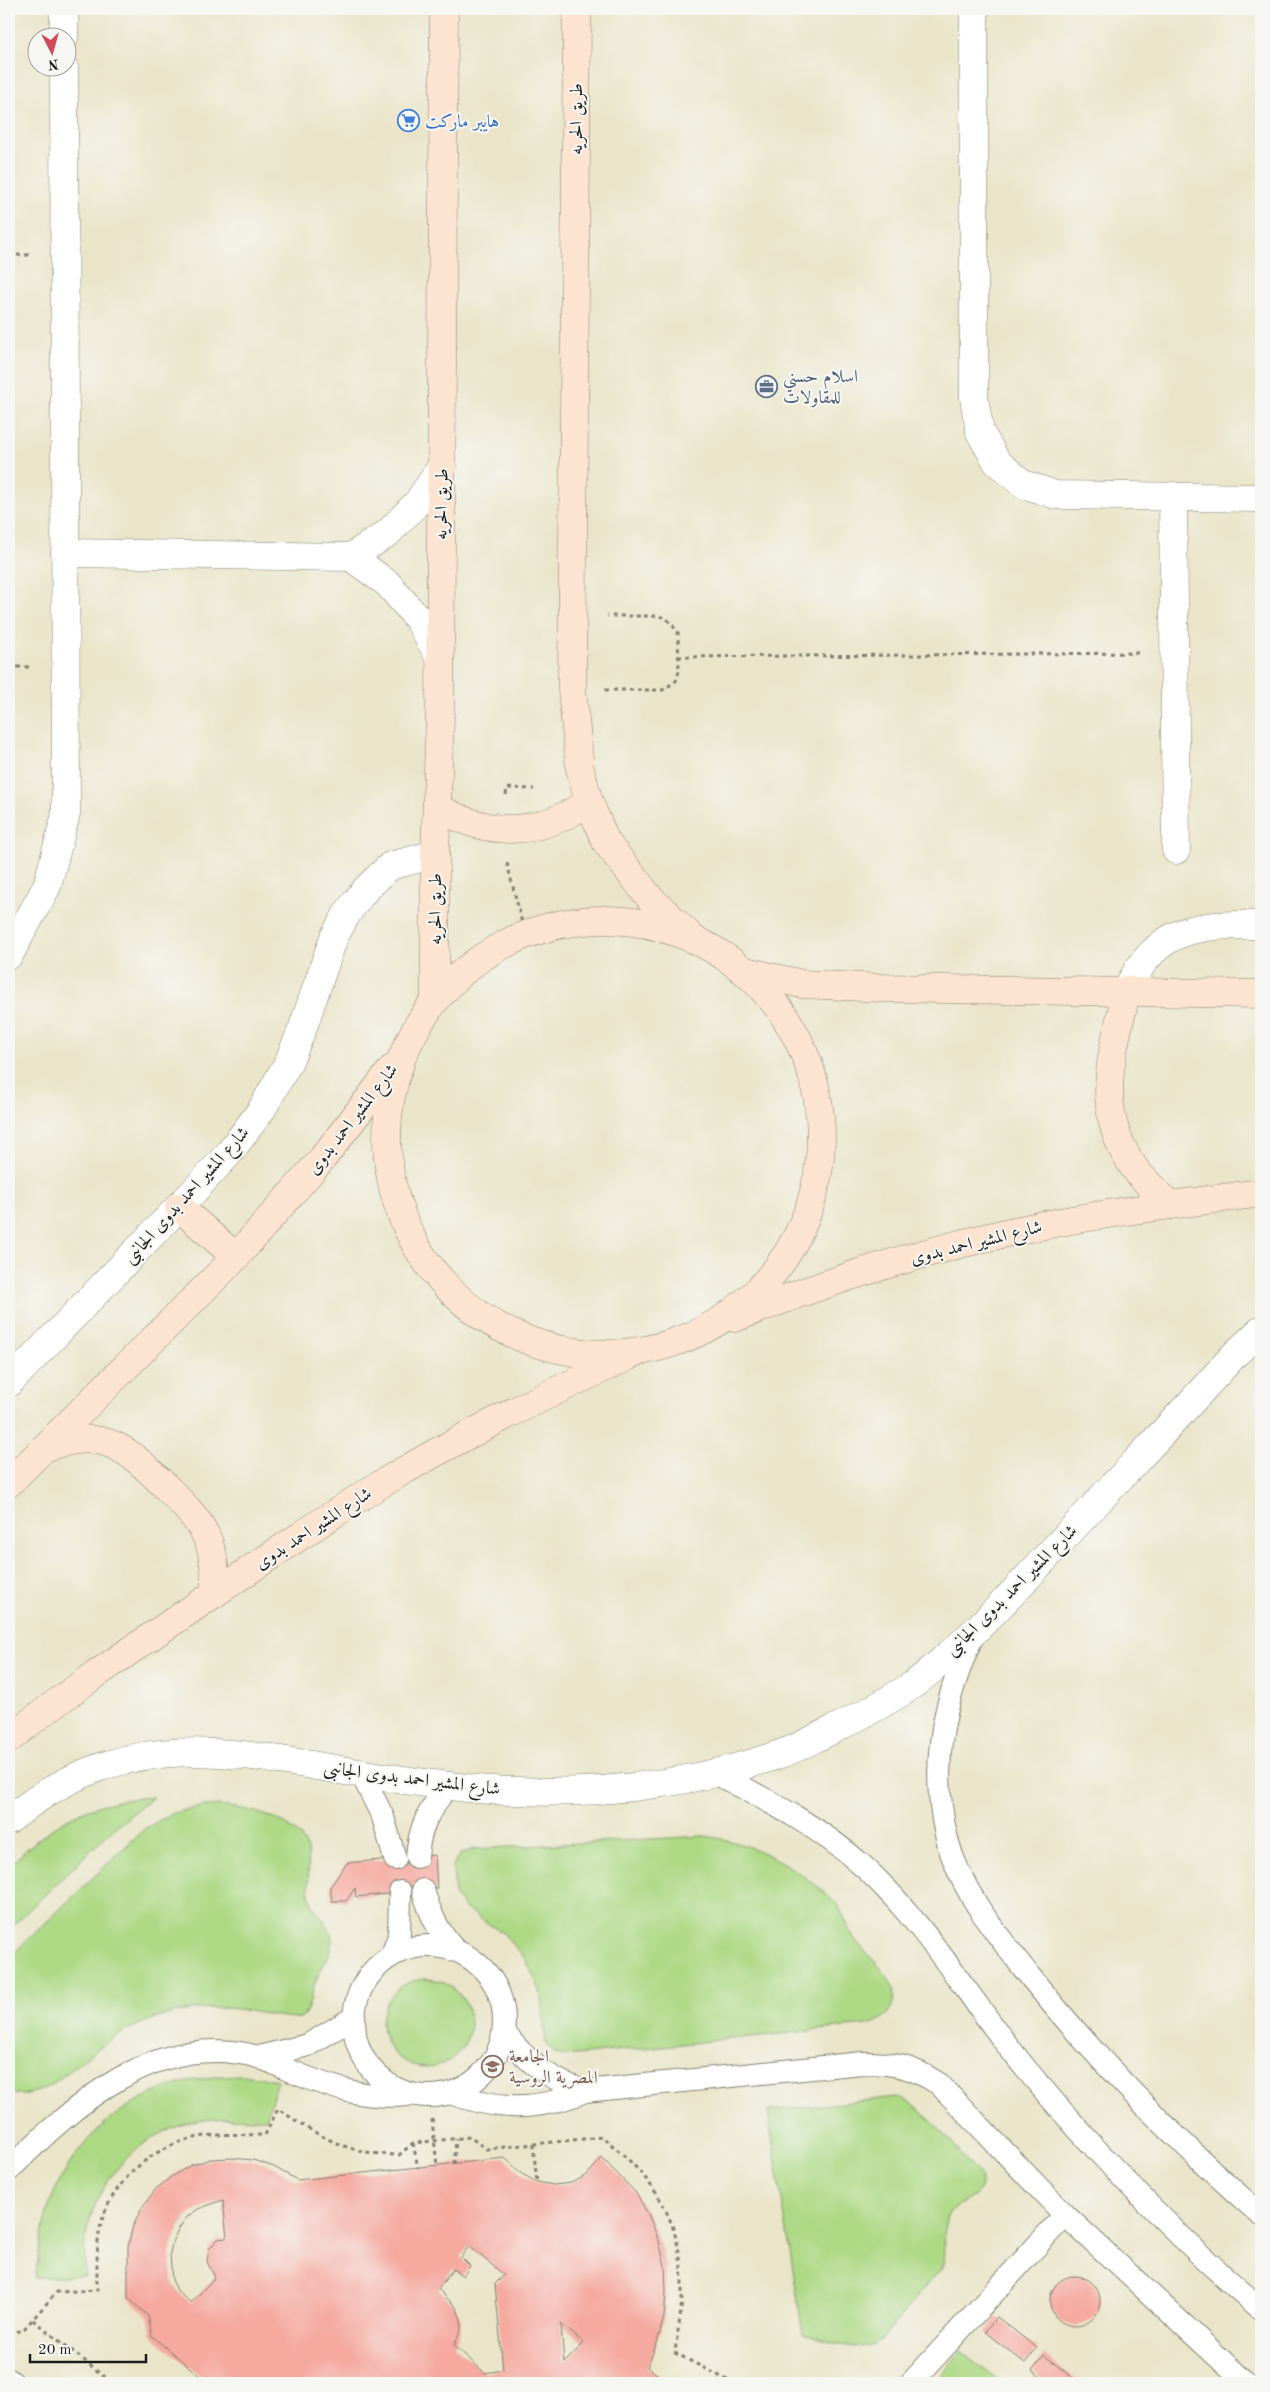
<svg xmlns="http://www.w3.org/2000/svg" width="1270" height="2392" viewBox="0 0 1270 2392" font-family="'Old Standard TT',Amiri,serif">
<rect width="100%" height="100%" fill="#f6f6f2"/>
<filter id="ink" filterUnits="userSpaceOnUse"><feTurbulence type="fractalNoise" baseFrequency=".02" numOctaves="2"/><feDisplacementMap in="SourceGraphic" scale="10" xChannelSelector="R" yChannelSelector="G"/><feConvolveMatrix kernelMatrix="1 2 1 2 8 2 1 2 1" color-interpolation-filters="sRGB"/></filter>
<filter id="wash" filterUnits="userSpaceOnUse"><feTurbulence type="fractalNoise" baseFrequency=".0096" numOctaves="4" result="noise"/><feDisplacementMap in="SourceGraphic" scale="20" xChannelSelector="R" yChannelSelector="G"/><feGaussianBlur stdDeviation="1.12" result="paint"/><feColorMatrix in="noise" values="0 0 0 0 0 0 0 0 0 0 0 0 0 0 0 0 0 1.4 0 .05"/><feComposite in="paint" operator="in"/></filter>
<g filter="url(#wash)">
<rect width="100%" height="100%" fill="#eae5c9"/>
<g fill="#add985" stroke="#647a50">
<path d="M 153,1797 L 111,1831 L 9,1929 L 9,1866 C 56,1820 86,1801 153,1797 Z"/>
<path d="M 206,1806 C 234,1805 278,1813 299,1835 C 315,1852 305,1877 310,1897 C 314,1914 332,1923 332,1941 C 332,1956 321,1967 316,1980 C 311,1992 311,2009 301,2018 L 296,2018 C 271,2017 246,2008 221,2008 C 178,2007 134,2022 100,2047 C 80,2061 63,2078 42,2090 L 28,2094 L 9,2094 L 9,1958 L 144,1829 L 173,1813 Z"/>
<path d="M 703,1836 C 744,1840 782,1859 814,1884 C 822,1890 834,1899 839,1908 C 845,1917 848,1929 854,1938 C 868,1959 904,1980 891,2008 C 886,2018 877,2023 867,2025 L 566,2056 L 554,2054 L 546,2044 L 540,1990 L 526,1960 L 504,1934 L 466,1909 L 455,1896 L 453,1866 L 460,1854 L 474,1849 Z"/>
<circle cx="426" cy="2023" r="44"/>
<path d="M 243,2075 L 278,2080 L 266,2119 C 246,2119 225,2117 205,2120 C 147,2127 102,2171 88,2226 C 84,2242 84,2259 85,2276 L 35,2278 C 39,2253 42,2227 50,2203 C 82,2119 156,2076 243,2075 Z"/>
<path d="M 897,2097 C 922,2103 960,2154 978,2174 C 994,2196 958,2201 949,2213 C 939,2230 950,2250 941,2268 L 881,2340 C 860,2356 827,2340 803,2334 L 768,2111 Z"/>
<polygon points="961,2351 1001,2383 1002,2383 934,2383"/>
</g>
<g id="blocks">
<g fill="#f5a99f" fill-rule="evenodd">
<polygon points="435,1855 437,1889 356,1897 355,1888 346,1901 332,1901 330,1887 347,1863"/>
<path d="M 232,2158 L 253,2160 L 274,2167 L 297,2180 L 505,2158 L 522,2174 L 537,2182 L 554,2185 L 571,2183 L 586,2176 L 602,2158 L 636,2193 L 649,2216 L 659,2241 L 665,2266 L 666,2292 L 664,2317 L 657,2343 L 647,2367 L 669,2383 L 208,2383 L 152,2336 L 148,2316 L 128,2298 L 128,2246 L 133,2226 L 143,2206 L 156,2189 L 172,2176 L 191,2165 L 211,2159 ZM 223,2200 L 227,2238 L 218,2239 L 209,2249 L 207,2262 L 215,2277 L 191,2303 L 178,2292 L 172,2280 L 170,2253 L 173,2240 L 179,2228 L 187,2217 L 198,2209 ZM 469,2246 L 504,2275 L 495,2284 L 503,2370 L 485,2373 L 454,2345 L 461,2330 L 461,2319 L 456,2307 L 438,2289 L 453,2269 L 463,2276 L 470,2266 L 461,2257 ZM 561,2324 L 584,2343 L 564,2363 Z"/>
<circle cx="1075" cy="2301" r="25"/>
<polygon points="997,2317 1037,2348 1025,2363 985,2332"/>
<polygon points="1044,2355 1079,2383 1048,2383 1032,2370"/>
</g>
</g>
</g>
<g filter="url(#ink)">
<use href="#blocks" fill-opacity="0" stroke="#838072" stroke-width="1"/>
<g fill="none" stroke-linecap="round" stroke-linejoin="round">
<defs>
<g id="lane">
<path d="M 974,1633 C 943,1702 929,1764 947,1839 C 960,1890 996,1933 1028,1974 C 1098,2062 1177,2141 1261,2215"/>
<polyline points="361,1773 383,1817 395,1859"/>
<path d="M 717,1774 C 769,1801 820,1827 864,1867 C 928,1926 971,2002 1026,2069 C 1097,2154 1176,2237 1261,2309"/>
<path d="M 417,1857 C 419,1828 429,1808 449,1786"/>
<path d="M 423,1890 C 430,1913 438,1932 455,1950"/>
<circle cx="429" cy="2021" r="75"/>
<polyline points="392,1955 399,1936 400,1892"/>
<path d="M 504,2032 C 526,2061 549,2080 585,2091"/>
<polyline points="259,2057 308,2045 353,2018"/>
<path d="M 450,2093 C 500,2110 535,2112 585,2091 L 862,2063 C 894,2063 912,2066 939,2084 L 1065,2215 L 1246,2383"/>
<path d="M 9,2170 C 74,2104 157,2029 258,2057 C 270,2061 282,2067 293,2072 C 331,2088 366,2099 407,2095"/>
<polyline points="9,2380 13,2383"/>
<polyline points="911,2383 1065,2215"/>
</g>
<g id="street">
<polyline points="64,9 64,38"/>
<polyline points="974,9 974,398 980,432 997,462 1023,484 1056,495 1261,498"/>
<polyline points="1173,496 1176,850"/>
<polyline points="65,553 351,557 388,533 418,502 442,466"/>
<polyline points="351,557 388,584 418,619 440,658"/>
<polyline points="9,955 47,886 66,814 64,68"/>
<path d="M 1127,990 C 1157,926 1198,924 1261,925"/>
<polyline points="9,1383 194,1191 230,1152 262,1109 288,1063 302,1030 334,937 348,912 365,890 390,866 435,854"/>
<path d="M 9,1820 C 123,1726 224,1750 358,1773 C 402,1780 446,1787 491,1790 C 589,1796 690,1786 783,1753 C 798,1748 813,1739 828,1732 C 857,1718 887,1702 914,1684 C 925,1676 936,1666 946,1657 C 995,1615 1036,1567 1080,1521 C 1131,1466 1184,1411 1234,1355 L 1261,1330"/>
</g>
<g id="secondary">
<polyline points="577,9 572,690 580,769 589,802 606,842 650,898 687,933"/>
<path d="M 437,807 C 490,838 538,836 589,802"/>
<circle cx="604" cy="1137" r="217"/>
<polyline points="745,971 802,984 883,988 1261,994"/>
<path d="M 1127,990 C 1113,1051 1093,1106 1131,1163 C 1141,1179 1157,1192 1170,1205"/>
<polyline points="435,1000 435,854 440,715 444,9"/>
<polyline points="179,1207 236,1257"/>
<path d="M 735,1318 C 825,1282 916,1253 1010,1232 C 1093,1214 1177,1204 1261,1193"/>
<path d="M 44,1448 C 104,1427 126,1447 167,1488 C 202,1522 219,1543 214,1594"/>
<polyline points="9,1483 236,1257 322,1159 392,1069"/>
<path d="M 9,1739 C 69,1691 133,1649 196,1606 C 256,1566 315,1525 376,1487 C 457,1438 542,1397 627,1357"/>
</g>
</defs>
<use href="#lane" stroke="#838072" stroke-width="24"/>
<use href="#street" stroke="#838072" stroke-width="29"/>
<use href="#secondary" stroke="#838072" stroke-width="29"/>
<g stroke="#838072" stroke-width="3" stroke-dasharray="4 4" stroke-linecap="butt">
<polyline points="9,255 31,255"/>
<polyline points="678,657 1141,653"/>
<polyline points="9,667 31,667"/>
<polyline points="605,690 663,690 676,681 679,671 678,632 667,619 659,616 607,616"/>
<polyline points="506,795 507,788 534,789"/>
<polyline points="507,863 525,935"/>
<polyline points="432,2119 437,2166"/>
<polyline points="413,2143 418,2168"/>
<polyline points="533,2144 537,2182"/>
<polyline points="454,2164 456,2139"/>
<polyline points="33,2320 113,2383"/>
<path d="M 9,2334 L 23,2330 L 57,2292 L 97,2290 C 97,2269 96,2249 100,2228 C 110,2182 153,2145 199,2137 C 221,2133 243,2135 265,2135 L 278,2109 C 321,2137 345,2154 399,2155 L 413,2143 L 470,2137 L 486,2149 L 602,2137 C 656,2179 683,2222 682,2293 C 682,2313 677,2333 675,2353 L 733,2383"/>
<polyline points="717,2383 721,2377"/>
</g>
<use href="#lane" stroke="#fff" stroke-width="22"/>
<use href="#street" stroke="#fff" stroke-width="28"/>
<use href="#secondary" stroke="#fde4d1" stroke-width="28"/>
</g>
</g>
<defs>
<symbol id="supermarket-ring" viewBox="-11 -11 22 22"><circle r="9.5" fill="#f6f6f2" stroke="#3f7fe0" stroke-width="1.5"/><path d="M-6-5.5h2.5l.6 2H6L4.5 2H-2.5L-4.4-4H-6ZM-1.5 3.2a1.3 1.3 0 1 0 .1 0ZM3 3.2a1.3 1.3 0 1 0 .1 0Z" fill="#3f7fe0"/></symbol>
<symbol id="office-ring" viewBox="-11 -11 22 22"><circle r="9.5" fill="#f6f6f2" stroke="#5c6f8a" stroke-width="1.5"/><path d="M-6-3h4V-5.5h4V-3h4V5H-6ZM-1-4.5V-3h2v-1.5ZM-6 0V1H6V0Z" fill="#5c6f8a"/></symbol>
<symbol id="university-ring" viewBox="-11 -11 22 22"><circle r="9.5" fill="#f6f6f2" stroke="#8d6e63" stroke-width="1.5"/><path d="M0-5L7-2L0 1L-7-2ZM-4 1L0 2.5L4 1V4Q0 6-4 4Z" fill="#8d6e63"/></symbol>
</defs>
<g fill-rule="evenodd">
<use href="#supermarket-ring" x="396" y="108" width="25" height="25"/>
<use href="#office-ring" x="754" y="374" width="25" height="25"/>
<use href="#university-ring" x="480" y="2054" width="25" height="25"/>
</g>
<g text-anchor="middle" stroke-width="4" stroke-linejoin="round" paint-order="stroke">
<g font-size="18" fill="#1c1c1c" stroke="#f6f6f2">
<text transform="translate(576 119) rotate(-90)" y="6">طريق الحريه</text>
<text transform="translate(441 504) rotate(-89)" y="6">طريق الحريه</text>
<text transform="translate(435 909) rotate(-90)" y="6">طريق الحريه</text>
<text transform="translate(352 1119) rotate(-52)" y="6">شارع المشير احمد بدوى</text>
<text transform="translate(186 1195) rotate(-48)" y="6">شارع المشير احمد بدوى الجانبى</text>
<text transform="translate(976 1242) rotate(-14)" y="6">شارع المشير احمد بدوى</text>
<text transform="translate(313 1528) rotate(-33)" y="6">شارع المشير احمد بدوى</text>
<text transform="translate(1011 1590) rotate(-45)" y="6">شارع المشير احمد بدوى الجانبى</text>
<text transform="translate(412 1778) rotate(7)" y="6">شارع المشير احمد بدوى الجانبى</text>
</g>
<g font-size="18" fill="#366cbe" stroke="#f6f6f2" text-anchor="start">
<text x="425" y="127">هايبر ماركت</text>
</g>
<g font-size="18" fill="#4e5e75" stroke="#f6f6f2" text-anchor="start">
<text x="783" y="382">اسلام حسني<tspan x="783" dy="21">للمقاولات</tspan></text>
</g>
<g font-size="18" fill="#785e54" stroke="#f6f6f2" text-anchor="start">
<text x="509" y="2062">الجامعة<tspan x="509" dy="21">المصرية الروسية</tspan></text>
</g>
</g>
<rect width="1270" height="2392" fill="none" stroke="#f6f6f2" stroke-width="30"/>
<g transform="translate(52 52) rotate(174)"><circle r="24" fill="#f6f6f2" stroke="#9f9f9c"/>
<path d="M0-4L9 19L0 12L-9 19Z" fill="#d1495b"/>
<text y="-8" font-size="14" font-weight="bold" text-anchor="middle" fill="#1c1c1c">N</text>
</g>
<path d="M30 2354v8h116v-8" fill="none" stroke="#1c1c1c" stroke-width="2.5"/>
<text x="38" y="2354" font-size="15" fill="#1c1c1c" stroke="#f6f6f2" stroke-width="4" paint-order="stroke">20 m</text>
</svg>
